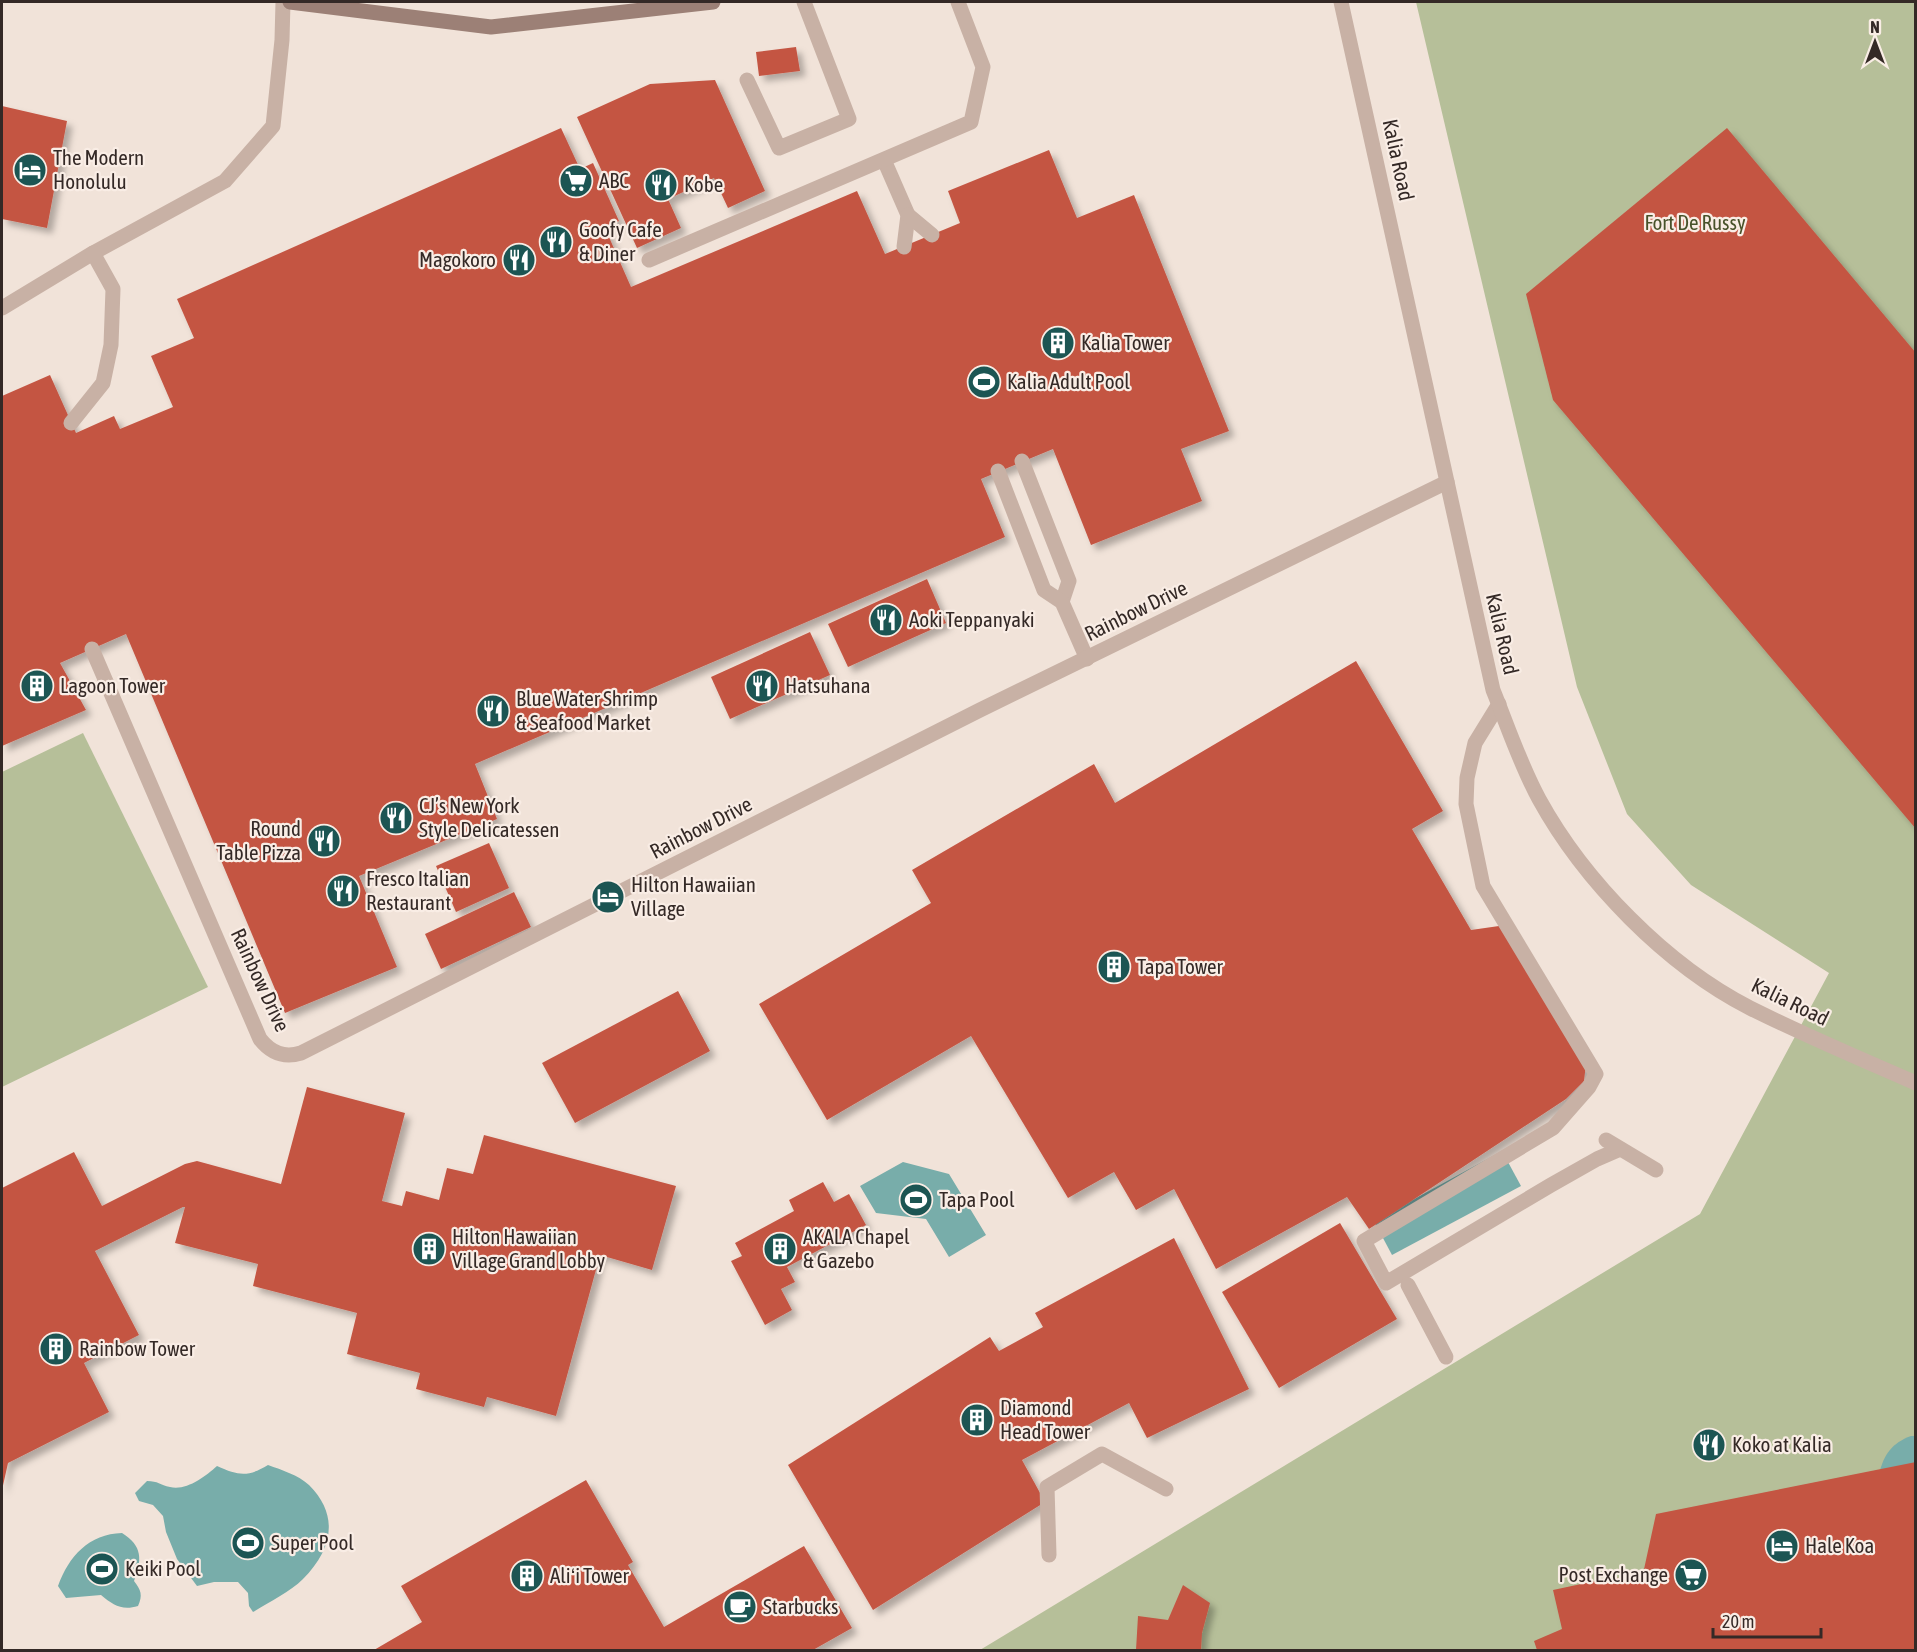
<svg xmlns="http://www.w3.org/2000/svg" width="1917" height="1652" viewBox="0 0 1917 1652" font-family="'Asap Condensed',sans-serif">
<defs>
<filter id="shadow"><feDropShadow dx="5.5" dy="5.5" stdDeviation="3" flood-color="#0004"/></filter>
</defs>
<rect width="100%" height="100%" fill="#f1e3d9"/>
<g fill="#b6bf99">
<polygon points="1416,2 1915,2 1915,1650 980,1650 1700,1214 1829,973 1691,885 1627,814 1577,687"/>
<polygon points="83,733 208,987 2,1087 2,772"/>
</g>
<g fill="#78adaa">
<polygon points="1502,1151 1521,1186 1392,1255 1374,1221"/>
<polygon points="903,1162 949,1174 986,1235 949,1257 926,1219 876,1213 860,1186"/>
<path d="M 1911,1436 L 1915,1436 L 1915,1514 L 1879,1474 C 1884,1454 1892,1443 1911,1436 Z"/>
<path d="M 268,1465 C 282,1470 298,1475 309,1485 C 340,1516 332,1550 303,1579 C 290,1592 269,1602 253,1612 L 249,1606 L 248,1593 L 238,1582 L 214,1582 L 197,1586 L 177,1559 L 166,1532 L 163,1516 L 153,1505 L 139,1501 L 135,1493 L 147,1481 C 158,1481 160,1485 170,1487 C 186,1491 205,1477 217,1466 C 239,1476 248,1477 268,1465 Z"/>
<path d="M 122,1533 C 143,1546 142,1560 134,1581 C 141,1590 143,1595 138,1606 C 122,1611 113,1605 101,1595 L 66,1598 L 58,1586 C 69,1556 89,1534 122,1533 Z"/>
</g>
<g fill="#c45543" filter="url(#shadow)">
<polygon points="796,47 800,71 759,76 756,52"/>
<polygon points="715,80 765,191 728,208 714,178 668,199 681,228 637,248 577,117 650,84"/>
<polygon points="2,106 67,121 47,228 2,219"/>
<polygon points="561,128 580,169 593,163 619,221 605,228 631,287 857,191 885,254 960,223 948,191 1049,150 1077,218 1134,195 1229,431 1181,449 1202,501 1091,545 1053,449 981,479 1005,537 475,764 497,819 359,876 397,967 285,1013 126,634 60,663 86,710 2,746 2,396 50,375 76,433 114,416 120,429 173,407 151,356 194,338 177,299"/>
<polygon points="1727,128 1916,353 1916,829 1553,400 1526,294"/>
<polygon points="927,579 946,623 848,667 828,624"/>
<polygon points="810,632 830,675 730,719 711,677"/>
<polygon points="1356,661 1443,811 1412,829 1471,930 1499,926 1586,1064 1584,1081 1566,1099 1369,1229 1347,1197 1216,1269 1174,1189 1136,1210 1114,1172 1068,1198 971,1036 827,1120 759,1004 931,903 912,870 1094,764 1115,803"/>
<polygon points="489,843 509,888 456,912 436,866"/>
<polygon points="514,892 531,927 441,969 425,934"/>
<polygon points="678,991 710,1051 575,1123 542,1063"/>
<polygon points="307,1087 405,1113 382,1201 402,1206 406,1191 439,1200 447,1168 473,1174 484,1135 676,1186 652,1270 600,1255 556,1416 487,1397 484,1407 416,1389 420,1373 347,1354 357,1313 253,1286 258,1264 175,1243 185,1207 183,1207 95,1251 139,1335 84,1363 109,1412 8,1463 2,1490 2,1188 74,1152 102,1206 185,1164 197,1161 281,1184"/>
<polygon points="823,1182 834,1202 849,1194 866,1225 787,1267 795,1282 781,1289 792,1310 765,1325 731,1261 742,1256 735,1243 794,1211 789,1200"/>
<polygon points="1340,1223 1397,1319 1279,1388 1222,1292"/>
<polygon points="1174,1238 1249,1389 1147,1438 1129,1403 1022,1460 1045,1502 873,1610 788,1465 990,1337 999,1351 1043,1327 1035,1313"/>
<polygon points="1916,1462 1916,1650 1537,1650 1534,1641 1562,1629 1553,1590 1614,1577 1641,1583 1656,1514"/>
<polygon points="586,1480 633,1562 628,1565 664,1627 804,1546 852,1628 813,1650 374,1650 422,1622 401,1586"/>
<polygon points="1183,1585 1210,1603 1202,1633 1201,1650 1136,1650 1138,1616 1168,1620"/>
</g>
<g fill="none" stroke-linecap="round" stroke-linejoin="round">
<g stroke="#c8b1a5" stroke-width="15">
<polyline points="747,80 779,148 849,119 804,2"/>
<polyline points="884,160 908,215 904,247"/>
<polyline points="908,215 932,235"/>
<polyline points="649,260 971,122 983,67 958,2"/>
<polyline points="2,308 93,253 225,181 273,126 282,40 283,2"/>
<polyline points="71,423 103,383 111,345 113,289 93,253"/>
<polyline points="1022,461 1069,581 1062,602"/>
<polyline points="998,471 1044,590 1062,602 1087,659"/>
<path d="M 92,649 L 260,1039 C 271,1053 284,1058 301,1053 L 980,710 L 1447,482"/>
<polyline points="1499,704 1475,743 1467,778 1466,804 1483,886 1596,1074 1589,1087 1553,1128 1364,1241 1386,1283 1551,1185 1597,1159 1620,1149"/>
<polyline points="1606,1140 1656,1170"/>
<polyline points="1408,1285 1446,1357"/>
<polyline points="1049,1555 1047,1487 1102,1454 1166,1489"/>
</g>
<path stroke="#c8b1a5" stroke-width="15" d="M 1341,2 L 1493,690 C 1508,727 1520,764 1539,799 C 1584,881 1666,965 1750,1008 C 1804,1035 1860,1059 1916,1083"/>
<polyline stroke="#9c8076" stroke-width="15" points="290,2 491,27 713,2"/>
</g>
<defs>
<symbol id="hotel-disc" viewBox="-11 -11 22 22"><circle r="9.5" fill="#1c5553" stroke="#f9ede5"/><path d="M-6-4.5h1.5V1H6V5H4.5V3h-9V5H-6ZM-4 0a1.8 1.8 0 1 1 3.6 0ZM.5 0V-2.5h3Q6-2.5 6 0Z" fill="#fff"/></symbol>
<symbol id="supermarket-disc" viewBox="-11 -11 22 22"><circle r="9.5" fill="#1c5553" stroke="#f9ede5"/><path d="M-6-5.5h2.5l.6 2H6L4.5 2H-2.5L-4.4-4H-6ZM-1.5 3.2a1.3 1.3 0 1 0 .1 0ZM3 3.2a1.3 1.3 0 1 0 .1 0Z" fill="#fff"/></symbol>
<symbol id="restaurant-disc" viewBox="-11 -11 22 22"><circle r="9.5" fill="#1c5553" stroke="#f9ede5"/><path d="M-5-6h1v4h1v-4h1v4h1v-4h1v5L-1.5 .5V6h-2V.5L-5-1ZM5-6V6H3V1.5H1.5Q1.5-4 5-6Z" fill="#fff"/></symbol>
<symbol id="building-disc" viewBox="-11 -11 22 22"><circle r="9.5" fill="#1c5553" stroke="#f9ede5"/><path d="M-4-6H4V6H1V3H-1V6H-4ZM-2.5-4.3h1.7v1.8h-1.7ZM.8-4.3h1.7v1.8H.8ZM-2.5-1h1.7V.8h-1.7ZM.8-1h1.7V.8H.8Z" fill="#fff"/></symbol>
<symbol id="stadium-disc" viewBox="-11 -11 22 22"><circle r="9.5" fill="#1c5553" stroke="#f9ede5"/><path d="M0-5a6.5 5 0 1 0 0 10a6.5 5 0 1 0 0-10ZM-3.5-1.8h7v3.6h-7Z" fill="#fff"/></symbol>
<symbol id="cafe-disc" viewBox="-11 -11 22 22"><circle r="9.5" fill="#1c5553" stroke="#f9ede5"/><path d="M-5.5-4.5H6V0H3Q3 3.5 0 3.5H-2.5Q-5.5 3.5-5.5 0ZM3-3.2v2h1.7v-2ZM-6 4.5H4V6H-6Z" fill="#fff"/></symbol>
</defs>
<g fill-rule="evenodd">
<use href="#hotel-disc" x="11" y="151" width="38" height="38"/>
<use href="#supermarket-disc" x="557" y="162" width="38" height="38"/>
<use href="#restaurant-disc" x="642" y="166" width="38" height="38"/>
<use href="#restaurant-disc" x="537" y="223" width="38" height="38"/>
<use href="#restaurant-disc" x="500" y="241" width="38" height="38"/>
<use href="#building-disc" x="1039" y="324" width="38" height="38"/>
<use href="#stadium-disc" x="965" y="363" width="38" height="38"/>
<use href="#restaurant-disc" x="867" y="601" width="38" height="38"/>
<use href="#building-disc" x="18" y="667" width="38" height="38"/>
<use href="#restaurant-disc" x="743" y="667" width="38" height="38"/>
<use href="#restaurant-disc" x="474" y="692" width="38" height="38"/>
<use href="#restaurant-disc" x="377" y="799" width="38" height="38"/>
<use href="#restaurant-disc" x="305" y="822" width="38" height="38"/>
<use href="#restaurant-disc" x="324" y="872" width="38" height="38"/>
<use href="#hotel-disc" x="589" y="878" width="38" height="38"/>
<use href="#building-disc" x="1095" y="948" width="38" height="38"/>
<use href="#stadium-disc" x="897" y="1181" width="38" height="38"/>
<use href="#building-disc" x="410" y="1230" width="38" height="38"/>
<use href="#building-disc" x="761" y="1230" width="38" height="38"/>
<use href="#building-disc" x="37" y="1330" width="38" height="38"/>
<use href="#building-disc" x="958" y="1401" width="38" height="38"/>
<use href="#restaurant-disc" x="1690" y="1426" width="38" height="38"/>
<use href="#stadium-disc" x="229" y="1524" width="38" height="38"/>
<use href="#hotel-disc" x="1763" y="1527" width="38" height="38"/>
<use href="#stadium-disc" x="83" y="1550" width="38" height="38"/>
<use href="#supermarket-disc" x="1672" y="1556" width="38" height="38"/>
<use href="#building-disc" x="508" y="1557" width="38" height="38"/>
<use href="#cafe-disc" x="721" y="1588" width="38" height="38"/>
</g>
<g text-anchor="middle" stroke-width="4.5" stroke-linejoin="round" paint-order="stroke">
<g font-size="21" fill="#342926" stroke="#f9ede5" text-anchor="start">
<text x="53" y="165">The Modern<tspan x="53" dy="24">Honolulu</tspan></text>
<text x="599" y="188">ABC</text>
<text x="684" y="192">Kobe</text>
<text x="579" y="237">Goofy Cafe<tspan x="579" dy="24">&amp; Diner</tspan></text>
<text x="496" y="267" text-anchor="end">Magokoro</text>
<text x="1081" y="350">Kalia Tower</text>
<text x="1007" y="389">Kalia Adult Pool</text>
<text x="909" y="627">Aoki Teppanyaki</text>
<text x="60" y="693">Lagoon Tower</text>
<text x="785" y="693">Hatsuhana</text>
<text x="516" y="706">Blue Water Shrimp<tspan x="516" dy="24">&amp; Seafood Market</tspan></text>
<text x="419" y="813">CJ’s New York<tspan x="419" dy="24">Style Delicatessen</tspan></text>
<text x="301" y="836" text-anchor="end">Round<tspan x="301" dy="24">Table Pizza</tspan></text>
<text x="366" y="886">Fresco Italian<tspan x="366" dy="24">Restaurant</tspan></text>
<text x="631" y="892">Hilton Hawaiian<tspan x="631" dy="24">Village</tspan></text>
<text x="1137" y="974">Tapa Tower</text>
<text x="939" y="1207">Tapa Pool</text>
<text x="452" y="1244">Hilton Hawaiian<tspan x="452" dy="24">Village Grand Lobby</tspan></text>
<text x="803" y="1244">AKALA Chapel<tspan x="803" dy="24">&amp; Gazebo</tspan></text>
<text x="79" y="1356">Rainbow Tower</text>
<text x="1000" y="1415">Diamond<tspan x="1000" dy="24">Head Tower</tspan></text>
<text x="1732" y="1452">Koko at Kalia</text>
<text x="271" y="1550">Super Pool</text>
<text x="1805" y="1553">Hale Koa</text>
<text x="125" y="1576">Keiki Pool</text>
<text x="1668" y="1582" text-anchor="end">Post Exchange</text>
<text x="550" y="1583">Aliʻi Tower</text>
<text x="763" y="1614">Starbucks</text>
</g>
<g font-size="21" fill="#342926" stroke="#f9ede5">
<text transform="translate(1398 160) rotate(78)" y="7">Kalia Road</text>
<text transform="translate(1136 611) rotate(-26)" y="7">Rainbow Drive</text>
<text transform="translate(1502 634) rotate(77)" y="7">Kalia Road</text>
<text transform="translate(701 828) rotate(-27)" y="7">Rainbow Drive</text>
<text transform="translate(260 980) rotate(65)" y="7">Rainbow Drive</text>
<text transform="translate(1790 1002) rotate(26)" y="7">Kalia Road</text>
</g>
<g font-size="21" fill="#48522a" stroke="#f9ede5">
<text x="1695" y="230">Fort De Russy</text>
</g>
</g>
<rect width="1917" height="1652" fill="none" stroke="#342926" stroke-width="6"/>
<g transform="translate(1875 42)" stroke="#f9ede5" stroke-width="4.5" paint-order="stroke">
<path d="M0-4.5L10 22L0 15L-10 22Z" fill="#342926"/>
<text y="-9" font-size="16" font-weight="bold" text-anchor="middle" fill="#342926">N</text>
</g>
<path d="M1713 1628v9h108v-9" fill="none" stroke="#342926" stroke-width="3"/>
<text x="1722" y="1628" font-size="18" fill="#342926" stroke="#f9ede5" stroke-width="4.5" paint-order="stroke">20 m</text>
</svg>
